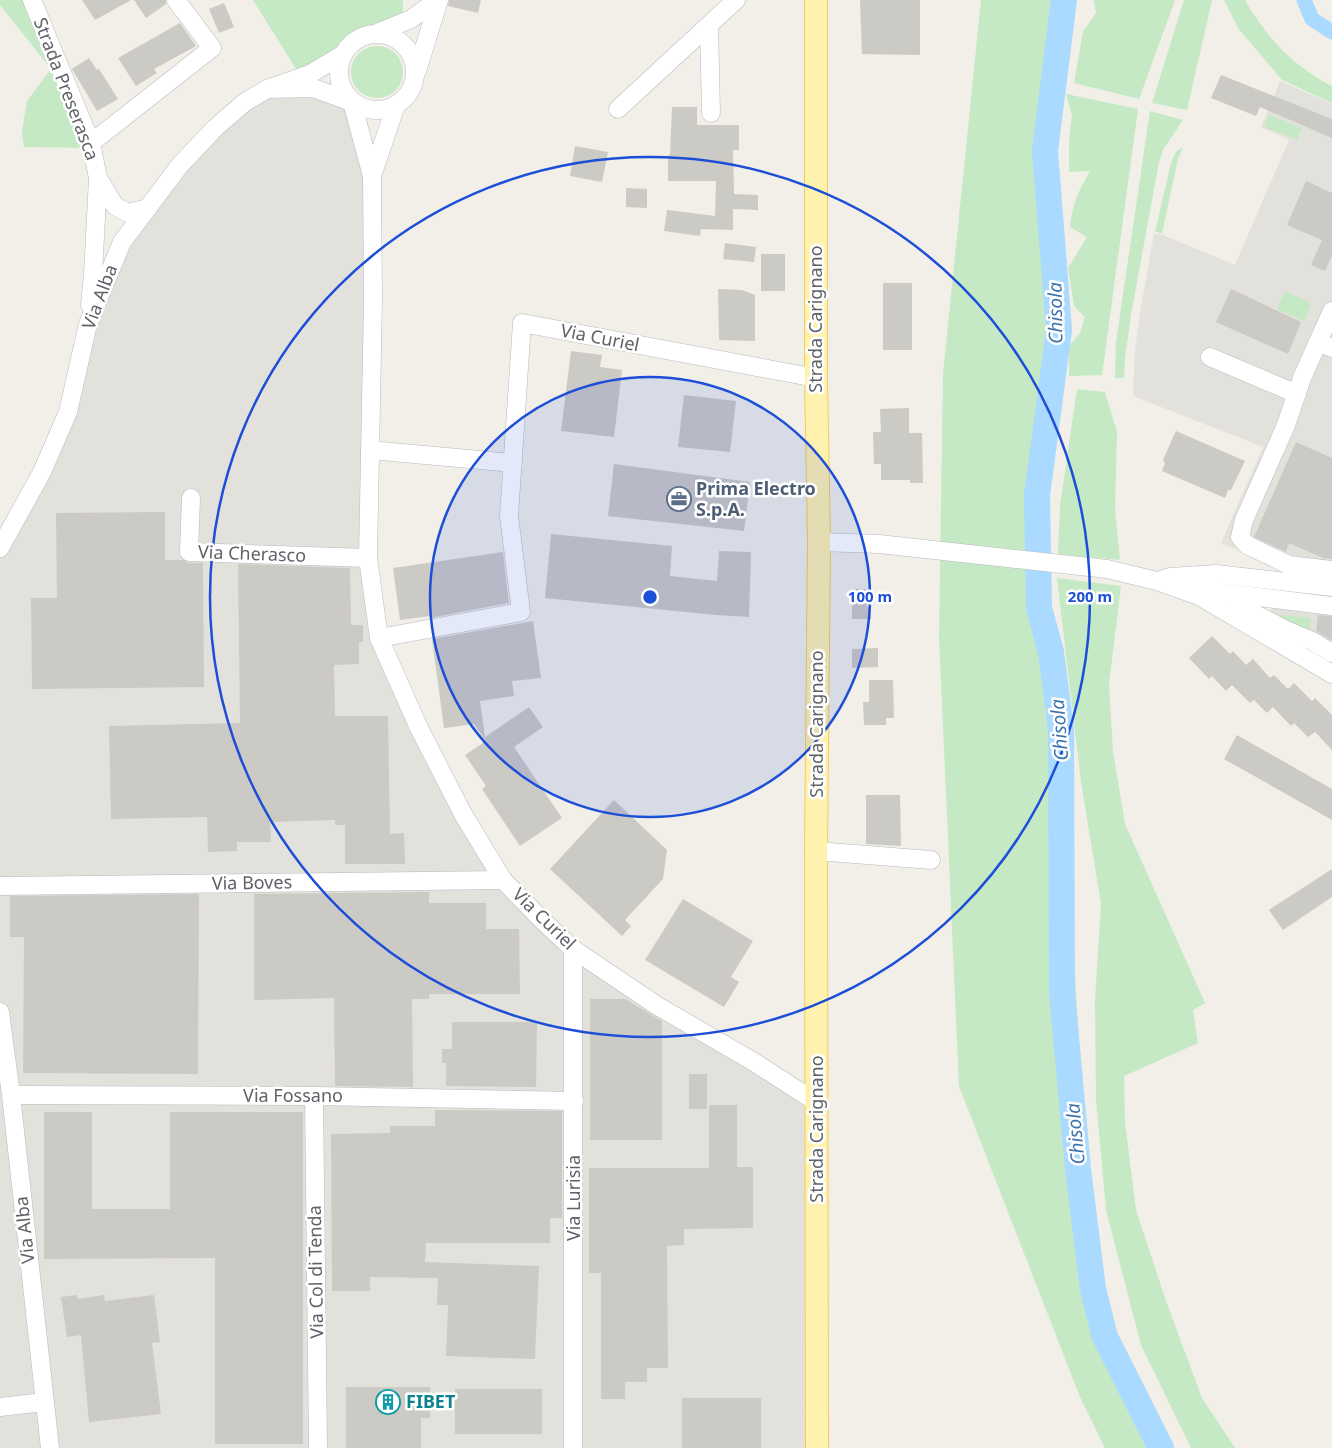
<svg xmlns="http://www.w3.org/2000/svg" width="1332" height="1448" viewBox="0 0 1332 1448" font-family="'Noto Sans',sans-serif">
<rect width="100%" height="100%" fill="#f1efe7"/>
<g fill="#e3e1dc">
<polygon points="1280,81 1332,104 1332,662 1296,642 1269,617 1272,607 1287,608 1290,577 1285,569 1221,543 1263,447 1133,396 1135,350 1140,312 1154,234 1163,235 1235,265 1289,140 1261,127"/>
<polygon points="267,89 352,102 372,176 368,558 379,638 463,814 543,921 816,1102 817,1448 0,1448 0,548 42,472 122,242 180,165"/>
</g>
<g fill="#c4e9c4">
<polygon points="0,0 39,0 92,148 24,147 22,132 27,101 51,69 0,5"/>
<polygon points="253,0 403,0 403,22 301,77"/>
<polygon points="981,0 1064,0 1045,151 1059,330 1037,495 1039,608 1061,729 1093,1289 1165,1448 1105,1448 1080,1397 959,1086 939,637 943,374"/>
<polygon points="1094,0 1175,0 1139,99 1074,83 1083,32 1096,13"/>
<polygon points="1184,0 1212,0 1187,110 1152,103"/>
<path d="M 1224,0 L 1245,0 C 1266,37 1294,67 1332,86 L 1332,103 L 1282,80 L 1238,28 Z"/>
<circle cx="377" cy="72" r="26"/>
<path d="M 1066,94 L 1138,109 L 1102,375 L 1069,376 L 1069,346 L 1080,333 L 1085,317 L 1074,306 L 1068,268 L 1087,237 L 1070,227 C 1073,203 1078,192 1090,171 L 1069,172 L 1069,140 L 1072,116 Z"/>
<polygon points="1150,111 1183,120 1164,148 1159,162 1131,315 1125,359 1124,378 1115,378 1116,342"/>
<polygon points="1269,115 1302,128 1297,140 1264,127"/>
<polygon points="1183,147 1178,159 1162,233 1155,232 1171,163 1176,152"/>
<polygon points="1285,291 1311,303 1304,321 1277,309"/>
<polygon points="1077,389 1105,392 1117,432 1115,508 1120,560 1058,554 1060,506"/>
<polygon points="1057,578 1121,586 1109,684 1113,752 1125,824 1205,1003 1193,1010 1198,1043 1124,1076 1125,1122 1136,1210 1166,1301 1202,1398 1235,1448 1191,1448 1141,1345 1106,1210 1096,1099 1095,1001 1101,904 1081,782"/>
<polygon points="1273,614 1311,618 1309,630 1298,630"/>
</g>
<g fill="none" stroke-linecap="round" stroke-linejoin="round">
<polyline stroke="#aadaff" stroke-width="15" points="1304,0 1312,19 1332,32"/>
<polyline stroke="#aadaff" stroke-width="26" points="1064,0 1045,151 1059,330 1037,495 1039,608 1051,652 1061,729 1062,993 1078,1169 1093,1289 1105,1337 1161,1448"/>
</g>
<g fill="#cccac4">
<polygon points="82,0 131,0 95,20"/>
<polygon points="134,0 166,0 166,4 146,18"/>
<polygon points="449,0 481,0 478,13 448,6"/>
<polygon points="860,0 920,0 920,55 862,54"/>
<polygon points="224,3 234,27 219,33 209,9"/>
<polygon points="180,23 196,46 154,69 157,73 136,86 118,58"/>
<polygon points="89,58 97,70 99,69 118,99 97,111 72,69"/>
<polygon points="1221,75 1332,119 1332,138 1260,107 1256,116 1211,98"/>
<polygon points="672,107 697,107 697,125 739,125 739,150 733,150 734,194 758,195 758,210 733,209 733,230 701,229 700,236 664,231 667,210 715,216 716,181 668,181 668,155 670,155"/>
<polygon points="575,146 608,152 602,182 570,176"/>
<polygon points="1306,181 1332,193 1332,255 1325,271 1311,265 1322,240 1287,225"/>
<polygon points="626,188 647,189 647,208 626,207"/>
<polygon points="725,243 756,247 754,262 723,259"/>
<rect x="761" y="254" width="24" height="37"/>
<rect x="883" y="283" width="29" height="67"/>
<polygon points="718,289 742,290 755,295 755,341 719,340"/>
<polygon points="1231,289 1301,322 1288,354 1216,322"/>
<polygon points="571,351 602,355 600,367 622,370 614,437 561,431"/>
<polygon points="684,395 736,401 730,452 678,447"/>
<polygon points="909,408 909,433 922,433 923,483 910,483 910,480 881,480 881,464 874,464 873,432 881,432 880,409"/>
<polygon points="1176,431 1245,461 1231,490 1228,490 1225,498 1162,471 1165,463 1163,460"/>
<polygon points="1296,442 1332,458 1332,559 1323,558 1289,543 1286,552 1254,537"/>
<polygon points="614,464 750,482 744,531 608,516"/>
<polygon points="165,512 165,560 182,560 189,563 203,563 204,687 32,689 31,598 57,598 56,513"/>
<polygon points="551,534 672,546 670,576 717,581 719,551 751,552 749,617 716,615 545,598"/>
<polygon points="503,552 509,603 430,618 429,616 400,620 393,568"/>
<polygon points="238,564 350,568 351,625 363,625 363,642 359,642 359,664 334,665 335,716 388,716 390,834 404,833 405,864 345,864 345,825 335,825 335,820 270,822 271,842 237,842 237,851 208,852 207,817 111,819 109,726 240,723"/>
<polygon points="852,589 866,589 867,607 870,607 871,619 852,619"/>
<polygon points="1318,615 1332,616 1332,641 1316,631"/>
<polygon points="533,621 541,678 512,681 514,696 480,701 485,737 529,707 543,727 514,747 562,818 520,846 482,789 486,786 465,755 486,741 474,724 444,728 432,639"/>
<polygon points="1212,636 1230,654 1233,651 1246,665 1253,659 1270,678 1274,675 1288,689 1294,683 1312,701 1315,698 1332,715 1332,750 1315,732 1308,737 1294,723 1291,726 1273,707 1267,713 1254,700 1250,703 1232,685 1226,691 1212,676 1209,679 1189,658"/>
<polygon points="878,648 878,667 852,668 852,649"/>
<polygon points="869,680 893,680 894,718 886,718 886,725 864,725 863,702 869,702"/>
<polygon points="1237,735 1332,789 1332,820 1224,759"/>
<polygon points="866,795 900,795 901,846 866,844"/>
<polygon points="614,800 667,850 663,879 625,920 631,926 622,936 550,869"/>
<polygon points="1332,869 1332,897 1283,930 1269,910"/>
<polygon points="429,892 429,903 486,903 486,929 519,929 520,994 429,994 429,999 412,999 413,1087 335,1086 334,998 254,1000 254,894"/>
<polygon points="199,894 198,1074 23,1073 24,937 10,937 10,896"/>
<polygon points="683,899 753,941 731,977 739,982 724,1007 645,960"/>
<polygon points="590,999 625,999 662,1021 662,1140 590,1140"/>
<polygon points="452,1022 537,1022 536,1087 446,1086 446,1063 442,1063 442,1049 452,1049"/>
<rect x="689" y="1074" width="18" height="35"/>
<polygon points="709,1105 737,1105 737,1167 753,1167 753,1228 684,1229 684,1245 667,1246 668,1368 647,1368 647,1382 625,1382 625,1399 601,1399 601,1273 589,1273 589,1168 709,1168"/>
<polygon points="435,1110 562,1111 562,1218 550,1218 550,1243 426,1243 425,1262 539,1266 535,1359 446,1356 448,1305 437,1305 438,1278 370,1277 370,1291 332,1291 331,1134 390,1133 390,1126 435,1126"/>
<polygon points="44,1112 92,1112 92,1209 170,1209 170,1112 303,1112 303,1444 215,1444 215,1258 44,1259"/>
<polygon points="77,1295 77,1299 104,1295 105,1301 154,1295 160,1342 152,1343 161,1414 89,1422 81,1335 67,1337 61,1297"/>
<polygon points="346,1387 430,1387 430,1418 421,1418 421,1448 346,1448"/>
<rect x="455" y="1389" width="87" height="45"/>
<rect x="682" y="1398" width="79" height="50"/>
</g>
<g fill="none" stroke-linecap="round" stroke-linejoin="round">
<defs>
<g id="minor">
<polyline points="32,0 91,143 98,178"/>
<polyline points="709,25 711,113"/>
<polyline points="377,33 411,19 438,0"/>
<circle cx="377" cy="72" r="38"/>
<polyline points="417,71 439,0"/>
<polyline points="267,89 313,88 352,102 372,176 373,300 368,558 379,638 419,728 463,814 503,880 543,921 573,949 656,1005 754,1062 816,1102"/>
<polyline points="618,109 736,0"/>
<polyline points="91,143 212,48 176,0"/>
<polyline points="372,176 396,105"/>
<polyline points="90,305 93,275 98,178 115,206 128,213 148,208"/>
<polyline points="1318,342 1332,311"/>
<polyline points="1332,348 1318,342 1302,378 1286,425 1244,520 1240,537 1247,545 1289,565 1332,570"/>
<polyline points="1210,357 1297,394"/>
<polyline points="370,450 513,463"/>
<polyline points="191,498 189,552 368,558"/>
<polyline points="819,542 879,544 1107,569 1157,581 1199,596 1332,674"/>
<polyline points="0,548 42,472 68,412 88,324 122,242 180,165 215,128 245,102 267,89 310,74 342,55"/>
<polyline points="1161,580 1170,577 1216,574 1332,587"/>
<polyline points="1193,589 1332,606"/>
<polyline points="1236,604 1286,630 1312,641 1332,653"/>
<polyline points="379,638 521,612 509,516 522,323 816,378"/>
<polyline points="816,851 931,860"/>
<polyline points="0,886 503,880"/>
<polyline points="573,949 573,1448"/>
<polyline points="0,1012 11,1095 50,1448"/>
<polyline points="11,1095 314,1096 574,1101"/>
<polyline points="314,1096 318,1448"/>
<polyline points="0,1407 44,1402"/>
</g>
<polyline id="major" points="816,0 816,378 819,542 816,851 817,1448"/>
</defs>
<use href="#minor" stroke="#b8babe" stroke-width="19"/>
<use href="#major" stroke="#f7cb5b" stroke-width="24"/>
<use href="#minor" stroke="#fff" stroke-width="18"/>
<use href="#major" stroke="#fff2af" stroke-width="22"/>
</g>
<circle cx="650" cy="597" r="220" fill="#1d4ed8" fill-opacity=".12"/>
<g fill="none" stroke="#1d4ed8" stroke-width="2.5">
<circle cx="650" cy="597" r="220"/>
<circle cx="650" cy="597" r="440"/>
</g>
<defs>
<symbol id="office-ring" viewBox="-11 -11 22 22"><circle r="9.5" fill="#fff" stroke="#5c6f8a" stroke-width="1.5"/><path d="M-6-3h4V-5.5h4V-3h4V5H-6ZM-1-4.5V-3h2v-1.5ZM-6 0V1H6V0Z" fill="#5c6f8a"/></symbol>
<symbol id="building-ring" viewBox="-11 -11 22 22"><circle r="9.5" fill="#fff" stroke="#0f9aa8" stroke-width="1.5"/><path d="M-4-6H4V6H1V3H-1V6H-4ZM-2.5-4.3h1.7v1.8h-1.7ZM.8-4.3h1.7v1.8H.8ZM-2.5-1h1.7V.8h-1.7ZM.8-1h1.7V.8H.8Z" fill="#0f9aa8"/></symbol>
</defs>
<g fill-rule="evenodd">
<use href="#office-ring" x="665" y="485" width="28" height="28"/>
<use href="#building-ring" x="374" y="1388" width="28" height="28"/>
</g>
<g text-anchor="middle" stroke-width="5" stroke-linejoin="round" paint-order="stroke">
<g font-size="18" fill="#5f6368" stroke="#fff">
<text transform="translate(66 89) rotate(69)" y="6">Strada Preserasca</text>
<text transform="translate(100 297) rotate(-69)" y="6">Via Alba</text>
<text transform="translate(816 319) rotate(-90)" y="6">Strada Carignano</text>
<text transform="translate(600 338) rotate(11)" y="6">Via Curiel</text>
<text transform="translate(252 554) rotate(2)" y="6">Via Cherasco</text>
<text transform="translate(817 724) rotate(-90)" y="6">Strada Carignano</text>
<text transform="translate(252 883) rotate(-1)" y="6">Via Boves</text>
<text transform="translate(544 919) rotate(44)" y="6">Via Curiel</text>
<text x="293" y="1102">Via Fossano</text>
<text transform="translate(817 1129) rotate(-90)" y="6">Strada Carignano</text>
<text transform="translate(574 1198) rotate(-90)" y="6">Via Lurisia</text>
<text transform="translate(25 1230) rotate(-96)" y="6">Via Alba</text>
<text transform="translate(316 1272) rotate(-91)" y="6">Via Col di Tenda</text>
</g>
<g font-size="18" font-weight="bold" fill="#4e5e75" stroke="#fff" text-anchor="start">
<text x="696" y="495">Prima Electro<tspan x="696" dy="21">S.p.A.</tspan></text>
</g>
<g font-size="18" font-weight="bold" fill="#0d838f" stroke="#fff" text-anchor="start">
<text x="406" y="1408">FIBET</text>
</g>
<g font-size="19" font-style="italic" fill="#3e74ad" stroke="#fff">
<text transform="translate(1055 313) rotate(-91)" y="7">Chisola</text>
<text transform="translate(1059 730) rotate(-94)" y="7">Chisola</text>
<text transform="translate(1075 1134) rotate(-95)" y="7">Chisola</text>
</g>
</g>
<circle cx="650" cy="597" r="8" fill="#1d4ed8" stroke="#fff" stroke-width="2.5"/>
<g font-size="15" text-anchor="middle" font-weight="bold" fill="#1d4ed8" stroke="#fff" stroke-width="5" stroke-linejoin="round" paint-order="stroke">
<text x="870" y="602">100 m</text>
<text x="1090" y="602">200 m</text>
</g>
</svg>
